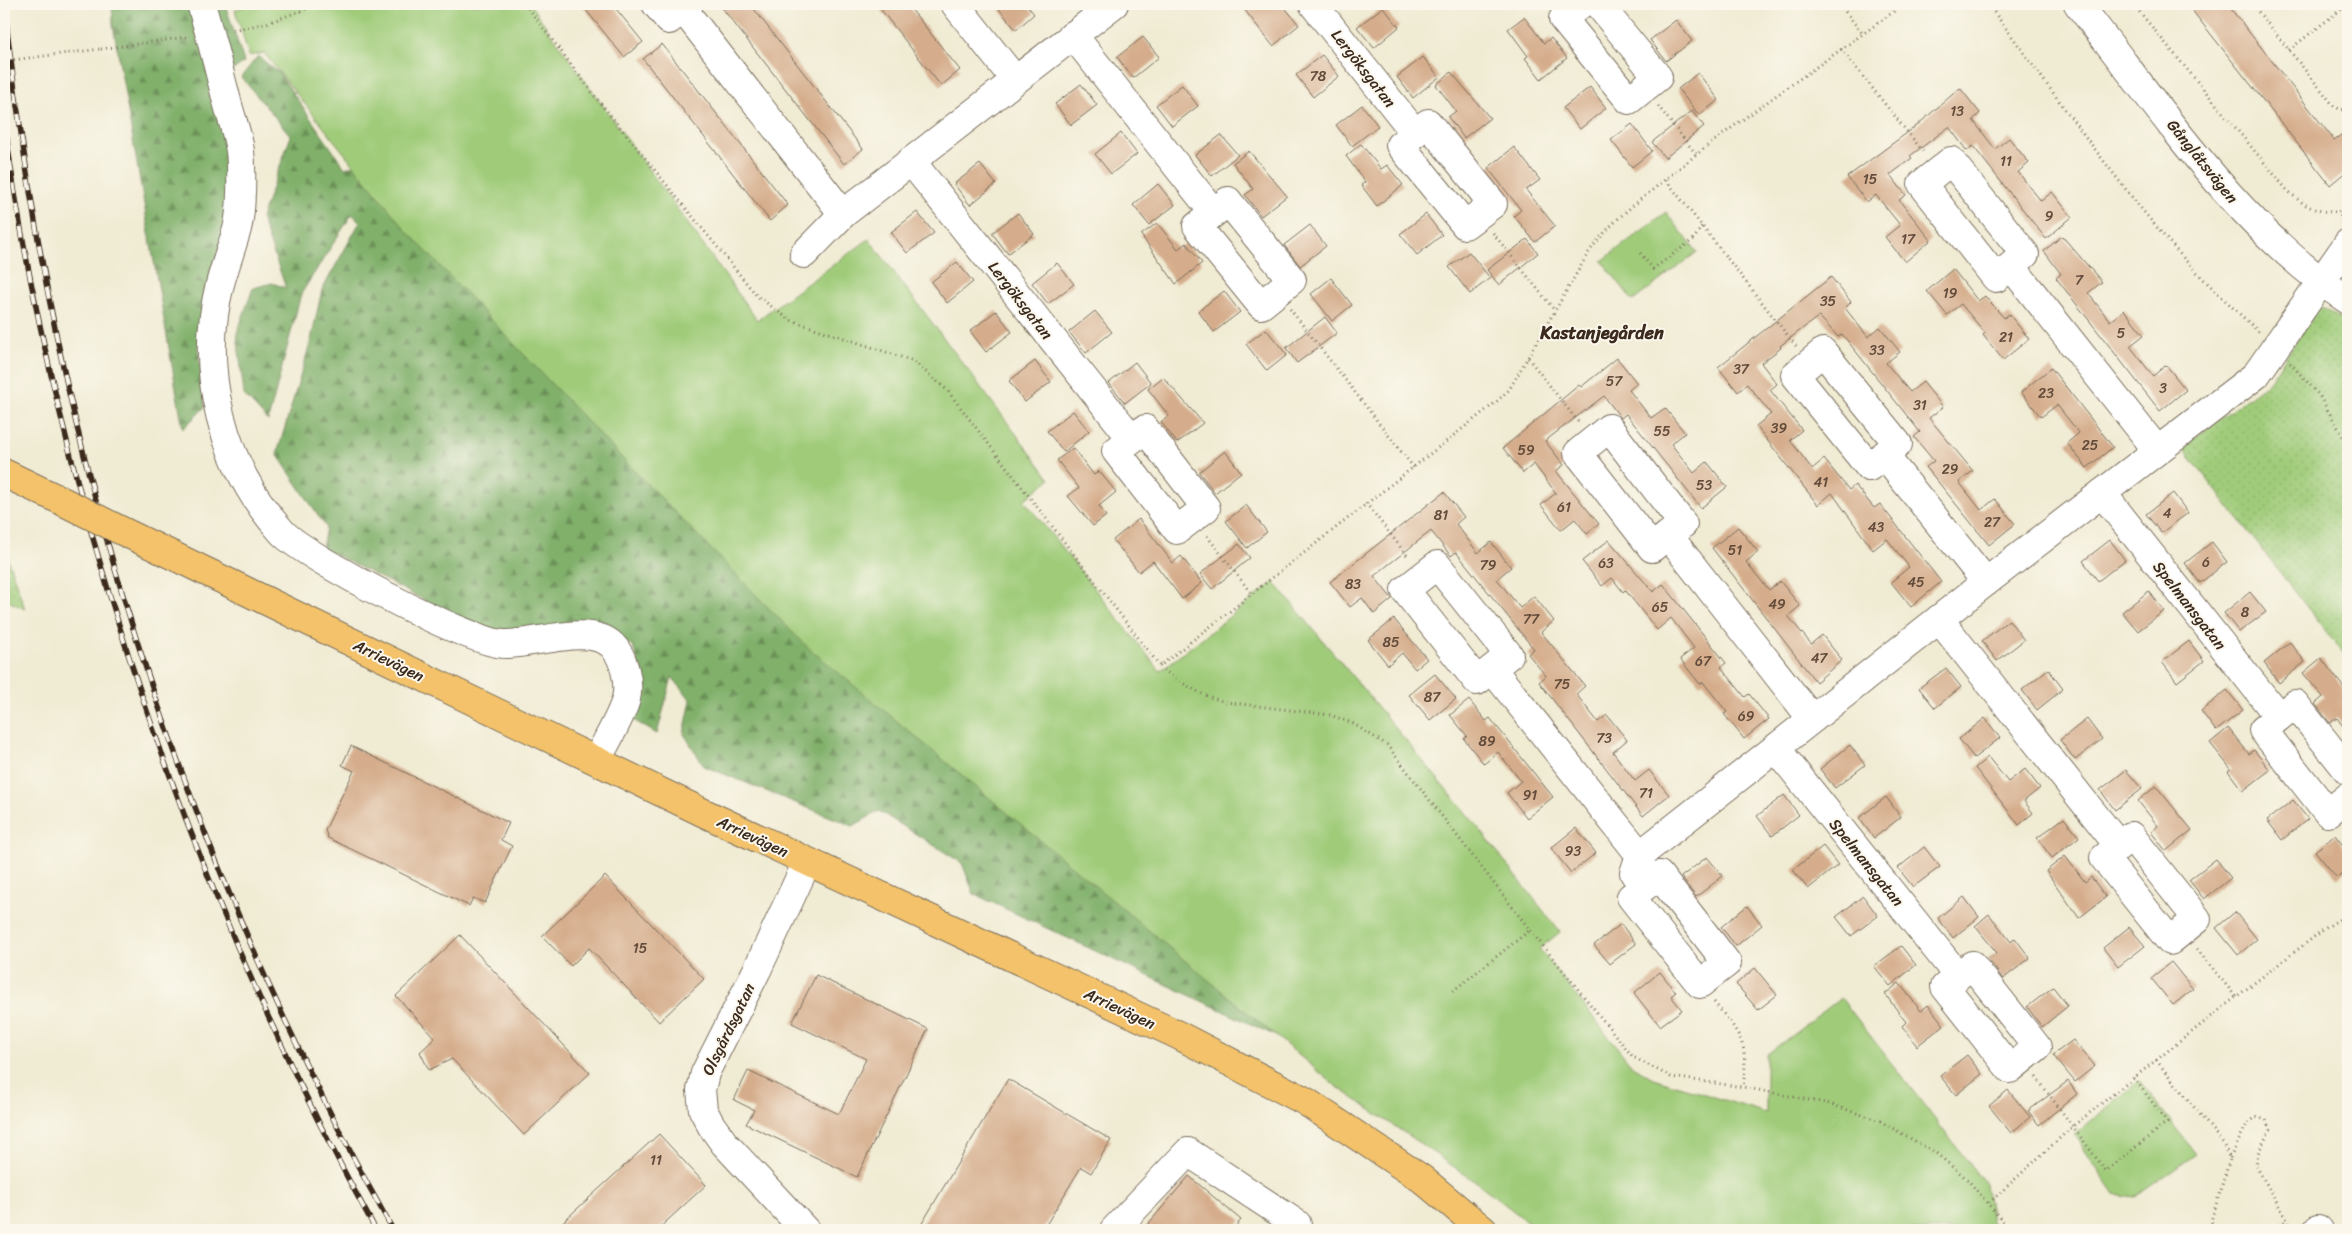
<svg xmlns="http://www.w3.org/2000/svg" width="2352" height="1234" viewBox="0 0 2352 1234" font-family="Sriracha,sans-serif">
<defs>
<pattern id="grass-dots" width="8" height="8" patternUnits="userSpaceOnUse" patternTransform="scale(1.25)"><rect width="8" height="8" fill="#a0cc7a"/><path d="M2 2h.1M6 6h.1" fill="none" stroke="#8baf69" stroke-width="1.8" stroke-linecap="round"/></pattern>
<pattern id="forest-firs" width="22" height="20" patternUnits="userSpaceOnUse" patternTransform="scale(1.25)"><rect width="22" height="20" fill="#80b06a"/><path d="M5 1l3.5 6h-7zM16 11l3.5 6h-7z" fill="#6a8f57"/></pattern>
</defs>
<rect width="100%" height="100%" fill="#fbf7ec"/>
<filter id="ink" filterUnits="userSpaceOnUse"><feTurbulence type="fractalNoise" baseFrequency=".02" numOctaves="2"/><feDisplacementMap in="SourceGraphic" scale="10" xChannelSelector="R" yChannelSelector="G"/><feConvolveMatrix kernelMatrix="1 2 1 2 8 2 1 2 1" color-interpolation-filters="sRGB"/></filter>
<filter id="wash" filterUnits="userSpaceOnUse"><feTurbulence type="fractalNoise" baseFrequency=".0096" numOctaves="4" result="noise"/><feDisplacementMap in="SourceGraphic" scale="20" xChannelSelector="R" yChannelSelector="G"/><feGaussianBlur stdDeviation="1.12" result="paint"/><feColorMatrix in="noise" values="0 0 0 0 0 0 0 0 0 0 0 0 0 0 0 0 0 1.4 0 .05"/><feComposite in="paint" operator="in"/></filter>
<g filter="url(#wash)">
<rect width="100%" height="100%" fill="#f0ebd3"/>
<g fill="url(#grass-dots)" stroke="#6e7b4c">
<polygon points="2320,306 2348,323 2348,648 2342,652 2182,447 2269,382"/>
<polygon points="4,548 25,609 4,599"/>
</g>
<g fill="url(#forest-firs)" stroke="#5e6d44">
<polygon points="112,4 225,4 244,62 215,83 231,191 198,347 205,407 183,429 113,25"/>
<polygon points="258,56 279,73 345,168 374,160 1308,1051 974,894 962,863 879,811 853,826 704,766 684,734 691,700 672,677 657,734 635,721 641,672 633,647 614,633 592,622 524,633 487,632 322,548 326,527 277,454 311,340 322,290 360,222 352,214 301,294 268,421 244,395 237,333 253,288 272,283 286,288 261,218 291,136 241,77"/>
</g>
<g fill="#a0cc7a" stroke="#6e7b4c">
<polygon points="250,4 530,4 757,320 869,239 1050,479 1024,500 1160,671 1274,582 1477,826 1560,932 1539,949 1632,1066 1653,1078 1766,1113 1766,1055 1841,998 1985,1184 1991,1221 1996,1230 1538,1230 1479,1184 1336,1086 804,644 620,456 405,229 264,53 249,56 235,10"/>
<polygon points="1666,212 1697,252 1633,301 1602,261"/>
<polygon points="2139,1081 2196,1154 2135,1197 2115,1194 2074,1135"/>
</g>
<g id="blocks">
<g fill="#d5ad8c">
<polygon points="581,4 612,4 643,42 624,57"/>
<polygon points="719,4 750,4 863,149 844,164"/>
<polygon points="889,4 907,4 960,70 941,86 881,10"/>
<polygon points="995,4 1026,4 1034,14 1016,30"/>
<polygon points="1240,4 1282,4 1299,25 1273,46"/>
<polygon points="2187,4 2227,4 2334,140 2348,130 2348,170 2330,185"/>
<polygon points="1383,7 1399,27 1374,48 1357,27"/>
<polygon points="1524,17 1544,43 1551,38 1567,58 1541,79 1525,58 1528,56 1508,29"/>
<polygon points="1676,20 1692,41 1666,61 1650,40"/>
<polygon points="1143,37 1159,57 1133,78 1117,57"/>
<polygon points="662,44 788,205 770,221 643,59"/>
<polygon points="1322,55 1339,76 1313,97 1296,75"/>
<polygon points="1423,57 1439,77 1413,98 1397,77"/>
<polygon points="1451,72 1490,118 1464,138 1448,117 1456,111 1436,85"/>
<polygon points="1698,73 1719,100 1699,115 1678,89"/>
<polygon points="1081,84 1097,105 1071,125 1055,104"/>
<polygon points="1182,85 1198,106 1172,126 1156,105"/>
<polygon points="1590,87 1606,108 1580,129 1563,108"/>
<polygon points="1960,88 1980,113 1973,120 1995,149 2009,138 2029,163 2018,172 2041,201 2052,192 2072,217 2046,239 1973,146 1967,151 1949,127 1910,156 1912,158 1890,175 1906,195 1899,200 1931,240 1905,262 1885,237 1900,225 1876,195 1867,202 1847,177 1915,127"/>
<polygon points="1362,105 1378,126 1352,146 1336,125"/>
<polygon points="1692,111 1704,126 1665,158 1652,142"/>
<polygon points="1632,124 1652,151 1632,167 1611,140"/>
<polygon points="1121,133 1137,154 1111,174 1095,154"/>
<polygon points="1221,135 1238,155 1212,176 1195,155"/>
<polygon points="1361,144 1381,169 1387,165 1403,185 1377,206 1361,185 1365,182 1346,156"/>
<polygon points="1514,147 1540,180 1526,190 1555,226 1535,242 1514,216 1521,210 1488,168"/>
<polygon points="1249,151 1287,196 1261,216 1245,195 1253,189 1233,163"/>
<polygon points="980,164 996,184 970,205 954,184"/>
<polygon points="1158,184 1175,205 1149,225 1133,205"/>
<polygon points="917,212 934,233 907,253 891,232"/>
<polygon points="1018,213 1034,234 1008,254 992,233"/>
<polygon points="1426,214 1442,235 1417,255 1400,234"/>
<polygon points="1157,223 1178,249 1186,243 1202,263 1176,284 1141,235"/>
<polygon points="1310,225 1326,246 1300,266 1284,245"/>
<polygon points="2062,236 2102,282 2088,293 2110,321 2124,310 2144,335 2130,346 2153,376 2166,365 2186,390 2160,411 2056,278 2061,274 2044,251"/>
<polygon points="1527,239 1538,253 1499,285 1487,270"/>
<polygon points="1469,252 1490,278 1470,294 1449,267"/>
<polygon points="957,262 973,282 947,303 931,282"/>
<polygon points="1057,263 1074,284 1048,304 1032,283"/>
<polygon points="1953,269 1978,301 1985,296 2004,318 2009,314 2029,339 2003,360 1983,335 1985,333 1961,304 1947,315 1927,291"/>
<polygon points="1831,277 1851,302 1845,308 1868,337 1880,327 1900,352 1886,363 1910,392 1923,382 1943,407 1929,418 1973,471 1959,482 1981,510 1995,499 2015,524 1989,545 1926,467 1934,461 1914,437 1920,432 1842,334 1838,337 1819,316 1780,346 1781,348 1761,363 1777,384 1770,390 1802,430 1790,440 1812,469 1824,459 1849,490 1855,485 1874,508 1880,504 1941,582 1911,607 1891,582 1909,567 1887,539 1873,550 1832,493 1818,505 1756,426 1771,414 1747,384 1738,392 1718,367"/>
<polygon points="1331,278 1352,305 1332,321 1311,294"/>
<polygon points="1224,291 1240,312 1214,332 1198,311"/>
<polygon points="996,311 1012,332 986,352 970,331"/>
<polygon points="1095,311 1112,332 1086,353 1069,332"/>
<polygon points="1325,317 1337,333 1297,363 1286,348"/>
<polygon points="1266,329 1287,355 1267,371 1246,344"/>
<polygon points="1617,358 1637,383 1629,390 1651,418 1665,408 1685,433 1671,444 1694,473 1707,462 1727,487 1701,508 1626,414 1621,418 1604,396 1545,441 1564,465 1556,471 1599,524 1587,534 1575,519 1561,530 1541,505 1556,493 1534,464 1523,473 1503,448 1579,385 1581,387"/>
<polygon points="1035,361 1051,382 1025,402 1009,381"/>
<polygon points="1135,362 1151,383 1125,403 1109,383"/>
<polygon points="2051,368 2113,447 2087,468 2067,443 2079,433 2057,405 2041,417 2021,392"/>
<polygon points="1163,377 1203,423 1177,443 1161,422 1169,416 1148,389"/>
<polygon points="1073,411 1089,431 1064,452 1047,431"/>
<polygon points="1073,448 1094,475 1099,471 1116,492 1099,506 1106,516 1093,526 1068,496 1079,488 1057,460"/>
<polygon points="1225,451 1241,472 1215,493 1199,472"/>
<polygon points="1444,492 1464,517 1456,524 1478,553 1491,542 1511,567 1497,579 1520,608 1534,596 1554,621 1541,632 1585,686 1576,694 1598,722 1607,715 1627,740 1613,752 1635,781 1649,770 1669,795 1643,816 1539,682 1546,676 1528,654 1534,649 1456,552 1451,556 1431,531 1374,576 1392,599 1374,614 1362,598 1350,607 1330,582"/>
<polygon points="2173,493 2188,513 2161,533 2146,514"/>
<polygon points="1246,505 1267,532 1247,548 1226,521"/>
<polygon points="1139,519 1173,563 1181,556 1202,583 1182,599 1153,561 1139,572 1113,540"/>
<polygon points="1738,527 1758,552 1746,562 1769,590 1780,581 1800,606 1788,616 1811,644 1822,635 1842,660 1816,682 1712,548"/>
<polygon points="1609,540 1653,592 1663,584 1726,663 1721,667 1745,697 1749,694 1769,719 1744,739 1724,714 1727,712 1703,682 1700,684 1680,659 1694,648 1671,618 1657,630 1625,590 1623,592 1612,578 1602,586 1582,561"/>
<polygon points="2110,540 2125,560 2098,581 2083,561"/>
<polygon points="2212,542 2227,562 2200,583 2185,563"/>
<polygon points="1239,544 1250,558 1212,589 1200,574"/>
<polygon points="2149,591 2164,611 2138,631 2122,612"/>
<polygon points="2250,592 2266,612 2239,632 2224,613"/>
<polygon points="1394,619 1427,659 1415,669 1402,653 1388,665 1368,640"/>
<polygon points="2009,620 2024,640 1997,661 1982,641"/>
<polygon points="2189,641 2204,661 2177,682 2162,662"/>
<polygon points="2290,642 2305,662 2279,683 2264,663"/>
<polygon points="2321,658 2348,693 2348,733 2337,718 2330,723 2315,704 2323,697 2303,673"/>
<polygon points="1946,668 1961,687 1935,708 1919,688"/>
<polygon points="2048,669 2063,689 2037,710 2022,690"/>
<polygon points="1435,674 1456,699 1430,720 1409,695"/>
<polygon points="2227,690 2243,710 2216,731 2201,711"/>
<polygon points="1469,700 1486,721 1490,718 1553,797 1527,818 1507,793 1521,781 1498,752 1484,764 1464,739 1467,736 1450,715"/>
<polygon points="1985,718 2000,738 1974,758 1959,739"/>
<polygon points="2087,719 2102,739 2075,760 2060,740"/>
<polygon points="2228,728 2249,754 2254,750 2270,770 2243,791 2228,771 2231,769 2210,743"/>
<polygon points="1850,745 1865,765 1835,788 1820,769"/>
<polygon points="351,746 509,823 501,840 512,846 485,903 473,898 469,906 328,838 325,830 354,771 342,765"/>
<polygon points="1988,757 2008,782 2025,769 2040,788 2024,801 2033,813 2019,825 1975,768"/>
<polygon points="2126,770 2142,789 2115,810 2100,790"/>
<polygon points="2156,786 2192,830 2166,851 2151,832 2158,826 2138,801"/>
<polygon points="1784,795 1799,815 1772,836 1757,816"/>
<polygon points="1886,797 1901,817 1874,838 1859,818"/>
<polygon points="2293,800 2308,819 2282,840 2267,820"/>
<polygon points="2064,818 2079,837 2052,858 2037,838"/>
<polygon points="1576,828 1596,853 1571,873 1551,848"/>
<polygon points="2335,835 2348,852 2348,869 2337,878 2315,851"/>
<polygon points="1823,846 1838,865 1808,889 1793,870"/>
<polygon points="1924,847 1940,867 1913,887 1898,868"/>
<polygon points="2065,856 2085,882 2091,877 2106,897 2079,918 2046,871"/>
<polygon points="1707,857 1723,876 1696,897 1681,877"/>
<polygon points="2216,859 2231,878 2204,899 2189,880"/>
<polygon points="605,876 704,979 659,1022 589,948 571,966 542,936"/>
<polygon points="1863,896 1878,916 1851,936 1836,917"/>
<polygon points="1964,897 1979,917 1953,938 1938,918"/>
<polygon points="1747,906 1762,925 1736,946 1721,927"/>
<polygon points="2235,912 2257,939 2238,955 2216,928"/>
<polygon points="1989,914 2011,942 2015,938 2030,958 2003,979 1988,959 1997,953 1975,926"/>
<polygon points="1621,924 1636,944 1610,964 1594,945"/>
<polygon points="2129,927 2145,946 2118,967 2103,948"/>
<polygon points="460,935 590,1073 524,1135 452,1059 429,1070 420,1052 435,1038 396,996"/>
<polygon points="1901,946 1916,965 1890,986 1874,966"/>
<polygon points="2171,962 2193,989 2173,1005 2151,978"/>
<polygon points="1755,968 1777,995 1758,1010 1736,984"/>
<polygon points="1660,972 1676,992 1671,996 1682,1010 1660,1026 1634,993"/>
<polygon points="816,975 928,1029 857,1177 746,1124 754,1110 734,1100 748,1071 839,1114 866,1059 792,1023"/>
<polygon points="1899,983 1921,1011 1928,1005 1944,1025 1917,1046 1902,1026 1906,1022 1885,994"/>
<polygon points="2053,987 2068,1006 2042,1027 2027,1007"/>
<polygon points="2073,1040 2095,1066 2075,1082 2053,1055"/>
<polygon points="1967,1055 1982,1074 1956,1095 1940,1076"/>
<polygon points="1008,1079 1111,1140 1091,1173 1081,1167 1043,1230 918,1230"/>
<polygon points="2068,1081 2077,1094 2039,1125 2028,1111"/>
<polygon points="2008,1090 2030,1117 2011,1133 1989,1106"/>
<polygon points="659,1134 706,1185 657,1230 554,1230"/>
<polygon points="1189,1176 1241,1220 1232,1230 1143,1230"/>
</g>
</g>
</g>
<g filter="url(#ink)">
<use href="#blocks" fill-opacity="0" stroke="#7a6e5d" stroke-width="1"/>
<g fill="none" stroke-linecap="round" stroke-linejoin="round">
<defs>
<g id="minor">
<path d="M 201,4 C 211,37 219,71 228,105 C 232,120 238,135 240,151 C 242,170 242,210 237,229 C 232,247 225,265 220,284 C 198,370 222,466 282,532 C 306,558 471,644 505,644 C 533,645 589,623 612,645 C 624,657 630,682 626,699 C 622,715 605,744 597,760"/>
<polyline points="656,4 669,20 689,4"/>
<polyline points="955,4 1015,80"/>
<polyline points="1313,4 1415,133"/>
<polyline points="1581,4 1563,19 1629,100 1658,77 1598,4"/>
<path d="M 2078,4 C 2159,106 2238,228 2348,300"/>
<polyline points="683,9 843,214"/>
<polyline points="1073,35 1214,213 1197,226 1261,305 1292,280 1228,201 1214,213"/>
<polygon points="1428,123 1493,204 1465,225 1400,145"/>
<polyline points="911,161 1132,439 1116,451 1177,530 1206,508 1145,429 1132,439"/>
<polyline points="804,254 843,214 1114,4"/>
<polyline points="2011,266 1996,278 1922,184 1951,161 2025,254 2011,266 2157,450"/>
<polyline points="1884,455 1869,467 1795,375 1823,352 1898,444 1884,455 1986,582"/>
<polyline points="2102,493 2279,717"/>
<polyline points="1668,535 1652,548 1578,453 1609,428 1683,524 1668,535 1812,719"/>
<polyline points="1939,619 2119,846 2104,858 2170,941 2197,919 2131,836 2119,846"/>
<polyline points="1492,669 1477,681 1405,590 1437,565 1509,655 1492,669 1640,855"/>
<polyline points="1776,748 1958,976 1945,987 2010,1069 2037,1047 1972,965 1958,976"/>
<polyline points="2348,771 2295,704 2263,730 2328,813 2348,797"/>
<polyline points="1644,887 1659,875 1727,963 1700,984 1631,897 1644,887 1634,873 1640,855 1986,582 2256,375 2348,243"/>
<polyline points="2318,1229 2319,1230"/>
<polyline points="805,1230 724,1143 711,1125 703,1110 701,1090 705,1073 757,970 807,862"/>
<polyline points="1114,1230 1188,1152 1297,1224 1292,1230"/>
</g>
<g id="major">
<polyline points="4,473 64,502"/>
<polyline points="116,528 702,812 1178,1035 1305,1101 1422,1179 1483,1230"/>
</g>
</defs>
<use href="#minor" stroke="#7a6e5d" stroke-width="30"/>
<use href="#major" stroke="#7a6e5d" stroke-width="30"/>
<g stroke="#7a6e5d" stroke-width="3" stroke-dasharray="1 4" stroke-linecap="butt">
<path d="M 525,4 L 598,100 L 757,296 L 790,320 L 913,361 L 947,390 L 1160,666 L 1495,403 L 1509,390 L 1517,376 L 1589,252 C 1614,217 1640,201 1672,174 C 1746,114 1827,61 1904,4"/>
<polyline points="1839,4 1863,34"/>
<path d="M 1988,4 C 2050,87 2109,174 2178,252 C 2203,280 2231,306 2259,332"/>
<path d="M 2133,4 L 2287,190 C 2305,206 2313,212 2338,212"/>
<polyline points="2252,4 2334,106 2341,110 2348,109"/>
<polyline points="233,30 267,23 320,4"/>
<polyline points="101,49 187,37"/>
<polyline points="1841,49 1925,154"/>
<polyline points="2289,50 2348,4"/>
<polyline points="1658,106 1696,154"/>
<polyline points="1666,180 1796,346"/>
<polyline points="2342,221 2338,212 2348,206"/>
<polyline points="1493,233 1555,311"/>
<polyline points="1640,253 1653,269 1694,239 1702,226"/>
<polyline points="1290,309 1414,468"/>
<polyline points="1528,358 1579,423"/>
<polyline points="2290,363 2319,395 2348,445"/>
<polyline points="1366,503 1409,558"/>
<polyline points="1207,536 1251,593"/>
<polyline points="1160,666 1175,679 1204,695 1225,702 1330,715 1352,723 1387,745 1530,930 1633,1057 1671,1077 1743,1087 1830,1104 1880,1121 1936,1153 1967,1179 2010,1230"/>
<polyline points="2197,949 2236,997"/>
<polyline points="1453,991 1530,930"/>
<path d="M 1714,1002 C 1741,1035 1749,1043 1743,1087"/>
<polyline points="2156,1060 2223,1143 2230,1159 2211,1221 2216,1230"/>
<polyline points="2036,1077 2106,1171 2167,1122 2134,1078"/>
<polyline points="2230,1158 2247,1124 2256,1117 2266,1120 2270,1130 2258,1153 2256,1166 2293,1230"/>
<polyline points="1989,1203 2073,1126 2236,997 2327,927 2348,914"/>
<polyline points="2271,1230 2286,1221"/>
</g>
<use href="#minor" stroke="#fff" stroke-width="28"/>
<use href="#major" stroke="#f3c26a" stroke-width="28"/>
<defs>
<g id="rail">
<path d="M 4,5 C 21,147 43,288 77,427 C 145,707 252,980 393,1230"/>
<path d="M 4,118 C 22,259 54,399 92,535 C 161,777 254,1011 376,1230"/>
</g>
</defs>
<use href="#rail" stroke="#3b2a1e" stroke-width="5.5"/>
<use href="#rail" stroke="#fbf7ec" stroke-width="4" stroke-dasharray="11" stroke-linecap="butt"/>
<defs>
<polyline id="major-bridge" points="64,502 116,528"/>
</defs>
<use href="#major-bridge" stroke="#7a6e5d" stroke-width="30" stroke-linecap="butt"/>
<polyline stroke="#7a6e5d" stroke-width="3" stroke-dasharray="1 4" stroke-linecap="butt" points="4,61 101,49"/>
<use href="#major-bridge" stroke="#f3c26a" stroke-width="28"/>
</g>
</g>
<g text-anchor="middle" stroke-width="4" stroke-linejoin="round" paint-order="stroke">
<g font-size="14" fill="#624b3a">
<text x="1318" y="81">78</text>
<text x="1957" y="116">13</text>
<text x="2006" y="166">11</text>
<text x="1870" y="184">15</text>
<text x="2049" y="221">9</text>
<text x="1908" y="244">17</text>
<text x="2079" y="285">7</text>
<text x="1950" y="298">19</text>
<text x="1828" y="306">35</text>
<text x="2121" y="338">5</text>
<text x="2006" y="342">21</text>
<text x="1877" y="355">33</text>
<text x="1741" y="374">37</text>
<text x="1614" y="386">57</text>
<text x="2163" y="393">3</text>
<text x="2046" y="398">23</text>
<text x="1920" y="410">31</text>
<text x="1779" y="433">39</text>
<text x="1662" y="436">55</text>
<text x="2090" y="450">25</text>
<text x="1526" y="455">59</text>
<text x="1950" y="474">29</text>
<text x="1821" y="487">41</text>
<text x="1704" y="490">53</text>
<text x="1564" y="512">61</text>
<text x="2167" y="518">4</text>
<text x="1441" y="520">81</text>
<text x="1992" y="527">27</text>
<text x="1876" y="532">43</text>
<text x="1735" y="555">51</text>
<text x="2206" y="567">6</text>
<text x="1606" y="568">63</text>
<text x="1488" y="570">79</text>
<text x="1916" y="587">45</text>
<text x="1353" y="589">83</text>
<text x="1777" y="609">49</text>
<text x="1660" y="612">65</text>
<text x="2245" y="617">8</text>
<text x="1531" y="624">77</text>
<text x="1391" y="647">85</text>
<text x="1819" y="663">47</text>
<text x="1703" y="666">67</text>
<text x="1562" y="689">75</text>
<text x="1432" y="702">87</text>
<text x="1746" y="721">69</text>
<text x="1604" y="743">73</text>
<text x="1487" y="746">89</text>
<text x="1646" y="798">71</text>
<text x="1530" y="800">91</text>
<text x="1573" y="856">93</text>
<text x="640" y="953">15</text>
<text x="656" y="1165">11</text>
</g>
<g font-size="16" fill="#3b2a1e" stroke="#fbf7ec">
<text transform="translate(1364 68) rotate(52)" y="6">Lergöksgatan</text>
<text transform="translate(2203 161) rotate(51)" y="6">Gånglåtsvägen</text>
<text transform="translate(1021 300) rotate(52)" y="6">Lergöksgatan</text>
<text transform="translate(2190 605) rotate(52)" y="6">Spelmansgatan</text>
<text transform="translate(389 660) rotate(26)" y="6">Arrievägen</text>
<text transform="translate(753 836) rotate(25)" y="6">Arrievägen</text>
<text transform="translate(1867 862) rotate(51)" y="6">Spelmansgatan</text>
<text transform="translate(1120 1008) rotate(25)" y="6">Arrievägen</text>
<text transform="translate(728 1029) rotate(-64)" y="6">Olsgårdsgatan</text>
</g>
<g font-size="18" font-weight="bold" fill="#3b2a1e" stroke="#fbf7ec">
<text x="1602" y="339">Kastanjegården</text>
</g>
</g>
<rect width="2352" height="1234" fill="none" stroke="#fbf7ec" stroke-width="20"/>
</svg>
